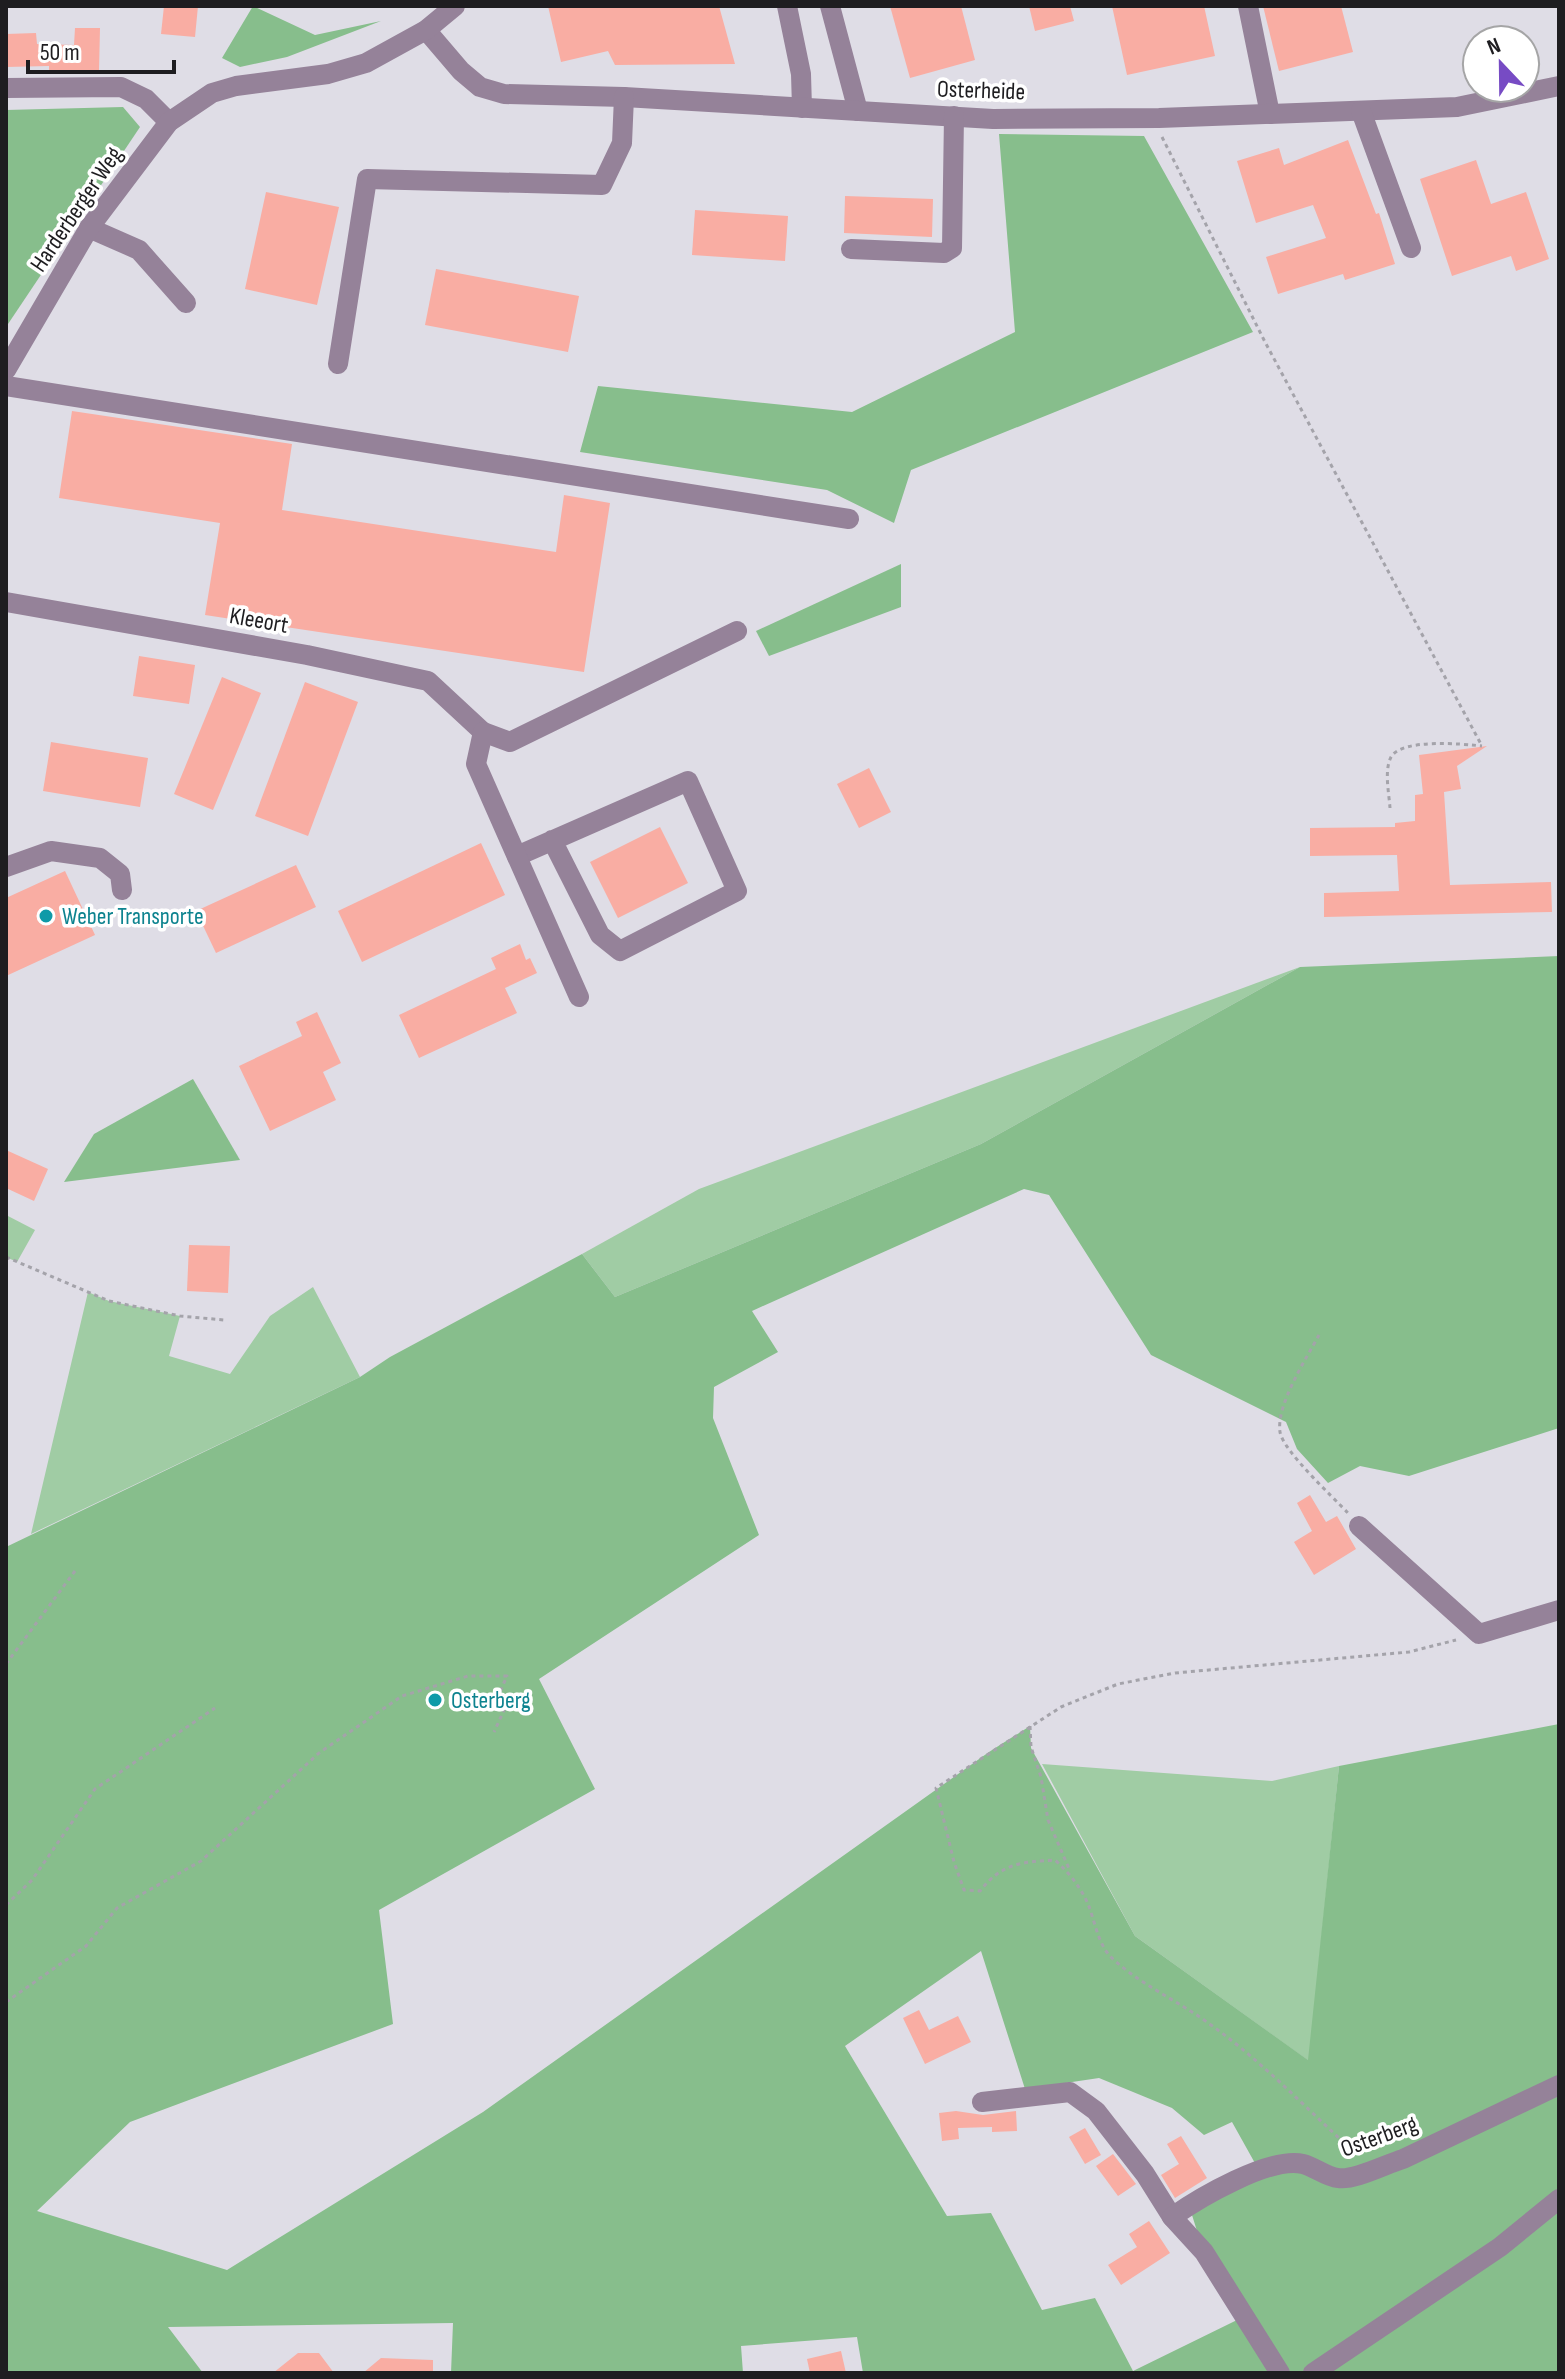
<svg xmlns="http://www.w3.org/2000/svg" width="1565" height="2379" viewBox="0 0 1565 2379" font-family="'Sofia Sans Condensed',sans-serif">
<rect width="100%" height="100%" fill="#dfdde6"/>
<g fill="#a0cca4">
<polygon points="1300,967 981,1144 615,1297 582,1254 699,1189"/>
<polygon points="6,1215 35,1230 17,1262 6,1257"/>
<polygon points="313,1287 360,1377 31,1534 88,1292 109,1301 180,1316 169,1356 230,1374 270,1316"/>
<polygon points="1042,1764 1272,1781 1339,1766 1309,2061 1135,1936"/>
</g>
<g fill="#87be8c" fill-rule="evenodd">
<polygon points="253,6 315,35 381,21 287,57 240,67 222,58"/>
<polygon points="123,107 140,127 6,327 6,110"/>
<polygon points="999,134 1144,136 1253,332 911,470 894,523 827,490 580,452 598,386 852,412 1015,332"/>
<polygon points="901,564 901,607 769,656 756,631"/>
<path d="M 1559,956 L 1559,1428 L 1409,1476 L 1360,1466 L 1328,1483 L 1297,1449 L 1286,1422 L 1151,1355 L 1049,1195 L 1024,1189 L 752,1311 L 778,1352 L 714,1387 L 713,1418 L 759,1535 L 539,1679 L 595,1789 L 379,1910 L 393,2024 L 130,2122 L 37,2211 L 227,2270 L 483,2112 L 989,1752 L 1030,1726 L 1031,1748 L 1135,1936 L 1308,2060 L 1339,1766 L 1559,1724 L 1559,2373 L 863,2373 L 857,2337 L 741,2346 L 743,2373 L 451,2373 L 453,2323 L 168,2327 L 203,2373 L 6,2373 L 6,1547 L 360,1377 L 390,1357 L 582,1254 L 615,1297 L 981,1144 L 1300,967 ZM 981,1951 L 1025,2089 L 1099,2078 L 1172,2108 L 1204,2135 L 1232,2122 L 1256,2165 L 1192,2215 L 1197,2231 L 1250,2310 L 1235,2321 L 1133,2371 L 1095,2298 L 1042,2310 L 991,2213 L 947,2216 L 845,2046 Z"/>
<polygon points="193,1079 240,1160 64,1182 94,1134"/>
</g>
<g fill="#f9ada3">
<polygon points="164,6 198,6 195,37 161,34"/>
<polygon points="548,6 719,6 735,64 615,65 608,51 561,62"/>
<polygon points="890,6 961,6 975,60 910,78"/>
<polygon points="1029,6 1070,6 1074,21 1035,31"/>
<polygon points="1112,6 1204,6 1215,56 1127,75"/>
<polygon points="1263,6 1341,6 1353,52 1279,71"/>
<polygon points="75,28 100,28 99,71 49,70 49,66 6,67 6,34 36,33 37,44 74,45"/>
<polygon points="1348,140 1376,214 1379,213 1395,264 1345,280 1343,274 1278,294 1266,257 1326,238 1313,205 1256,223 1237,161 1279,148 1284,165"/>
<polygon points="1476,160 1491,204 1526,192 1549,259 1516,271 1511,256 1452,276 1420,179"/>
<polygon points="266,192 339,207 317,305 245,289"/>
<polygon points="845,196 933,199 932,237 844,233"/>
<polygon points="695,210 788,216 785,261 692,255"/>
<polygon points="436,269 579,296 568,352 425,325"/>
<polygon points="72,411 292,444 282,510 556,552 564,495 610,503 584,672 205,615 220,523 59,498"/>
<polygon points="139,656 195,665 189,704 133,696"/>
<polygon points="222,677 261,693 213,810 174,794"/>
<polygon points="305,682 358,702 308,836 255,816"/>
<polygon points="51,742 148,758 140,807 43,791"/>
<polygon points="1487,746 1457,766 1461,789 1444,792 1450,885 1551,882 1552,912 1324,917 1324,893 1399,891 1397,855 1310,856 1310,828 1395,827 1395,823 1415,821 1415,795 1423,794 1419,755"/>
<polygon points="869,768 891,812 859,828 837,784"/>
<polygon points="660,827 688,883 618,918 590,862"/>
<polygon points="481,843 505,895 362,962 338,911"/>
<polygon points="296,865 316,907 216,953 196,911"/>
<polygon points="65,871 95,935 6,976 6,898"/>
<polygon points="520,944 526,960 530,958 537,973 505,988 517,1013 419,1058 399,1015 496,969 491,958"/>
<polygon points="317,1012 341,1063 323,1072 336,1100 270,1131 239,1066 302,1036 296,1022"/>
<polygon points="6,1150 48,1169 34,1201 6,1188"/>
<polygon points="189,1245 230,1246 228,1293 187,1291"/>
<polygon points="1310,1495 1326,1522 1337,1516 1356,1549 1314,1575 1294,1542 1312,1531 1297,1503"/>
<polygon points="919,2010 929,2030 958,2016 971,2042 925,2064 903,2018"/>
<polygon points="956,2111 983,2115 1016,2111 1017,2131 992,2132 992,2127 958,2128 959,2139 942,2141 939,2113"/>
<polygon points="1085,2128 1101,2155 1085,2164 1069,2137"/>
<polygon points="1181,2136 1207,2178 1175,2198 1161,2175 1179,2164 1167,2144"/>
<polygon points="1113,2154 1136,2184 1118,2196 1096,2166"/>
<polygon points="1149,2221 1170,2253 1121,2285 1108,2265 1137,2247 1129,2234"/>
<polygon points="841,2351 846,2373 810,2373 807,2359"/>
<polygon points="298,2353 319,2353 334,2373 273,2373"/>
<polygon points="381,2358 433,2360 433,2373 363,2373"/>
</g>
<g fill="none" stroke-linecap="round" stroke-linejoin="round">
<g stroke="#a4a3aa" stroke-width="3" stroke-dasharray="4 4" stroke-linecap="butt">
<polyline points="1162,137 1265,342 1482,746"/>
<path d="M 1390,808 C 1389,793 1384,771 1391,757 C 1402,738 1463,744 1482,746"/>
<polyline points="6,1257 109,1301 180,1316 224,1320"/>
<path d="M 1319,1335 C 1306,1359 1276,1405 1280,1432 C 1283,1451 1333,1497 1348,1513"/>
<polyline points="6,1664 75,1571"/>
<polyline points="1030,1726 1031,1747 1041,1777 1048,1820 1070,1871"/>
<polyline points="6,1905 32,1880 95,1789 215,1708"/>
<polyline points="6,2002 86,1946 117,1908 201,1861 319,1753 402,1696 468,1676 507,1676 499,1694 506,1706 494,1732"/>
<path d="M 1356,2154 C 1307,2109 1259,2058 1204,2020 C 1174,1999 1140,1984 1113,1959 C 1098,1946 1095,1921 1088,1904 C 1080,1886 1069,1873 1055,1860 C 1021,1862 1002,1863 980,1891 L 964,1890 L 954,1862 L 936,1788 L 1061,1707 L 1118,1684 L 1175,1673 L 1409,1652 L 1456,1640"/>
</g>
<g stroke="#958299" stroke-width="20">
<polyline points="787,6 801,74 802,108"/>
<polyline points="830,6 858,111"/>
<polyline points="1248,6 1270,114"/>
<polyline points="426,30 461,71 480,87 504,94 624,97 993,119 1159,118 1457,107 1559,86"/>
<polyline points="6,88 121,87 146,99 169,122"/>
<polyline points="1361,111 1411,248"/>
<polyline points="89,228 139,250 186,303"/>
<polyline points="851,249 944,253 952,248 954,116"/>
<polyline points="338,364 367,179 602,185 622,143 624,97"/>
<polyline points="6,370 89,228 169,122 212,93 236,86 328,74 366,63 426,30 455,6"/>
<polyline points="6,386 849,519"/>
<polyline points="6,602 307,655 428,681 483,732"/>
<polyline points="517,856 688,781 737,891 620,951 600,935 552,840"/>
<polyline points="6,867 51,851 100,858 120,874 122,890"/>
<polyline points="579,997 476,764 483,732 510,742 737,631"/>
<polyline points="1359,1526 1479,1634 1559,1610"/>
<polyline points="982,2102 1070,2092 1096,2111 1145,2174 1172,2217"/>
<path d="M 1280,2373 L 1204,2252 L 1172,2217 C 1199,2198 1270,2156 1303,2164 C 1315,2167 1326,2177 1338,2178 C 1354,2181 1386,2164 1403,2159 L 1559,2085"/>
<polyline points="1313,2373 1500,2247 1559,2199"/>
</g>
</g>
<g fill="#0f9aa8" stroke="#fff" stroke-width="3">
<circle cx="46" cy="916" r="8"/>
<circle cx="435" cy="1700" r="8"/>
</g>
<g text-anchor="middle" stroke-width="7" stroke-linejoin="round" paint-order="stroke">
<g font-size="24" fill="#1e1d20" stroke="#fff">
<text transform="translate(981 90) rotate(2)" y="8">Osterheide</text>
<text transform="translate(76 209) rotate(-56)" y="8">Harderberger Weg</text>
<text transform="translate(259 620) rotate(10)" y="8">Kleeort</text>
<text transform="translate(1379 2136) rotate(-20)" y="8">Osterberg</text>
</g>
<g font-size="24" fill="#0d838f" stroke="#fff" text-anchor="start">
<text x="62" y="924">Weber Transporte</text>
<text x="451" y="1708">Osterberg</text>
</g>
</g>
<rect width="1565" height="2379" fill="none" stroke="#1e1d20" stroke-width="16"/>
<g transform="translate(1501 64) rotate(338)"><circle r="38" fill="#ffffff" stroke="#a5a5a6" stroke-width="2"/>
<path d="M0-6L14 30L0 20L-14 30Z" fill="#774bc4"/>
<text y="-12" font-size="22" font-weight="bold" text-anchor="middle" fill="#1e1d20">N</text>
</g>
<path d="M28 60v12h146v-12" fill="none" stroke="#1e1d20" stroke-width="4"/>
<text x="40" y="60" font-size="24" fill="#1e1d20" stroke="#ffffff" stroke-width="6" paint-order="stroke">50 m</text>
</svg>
